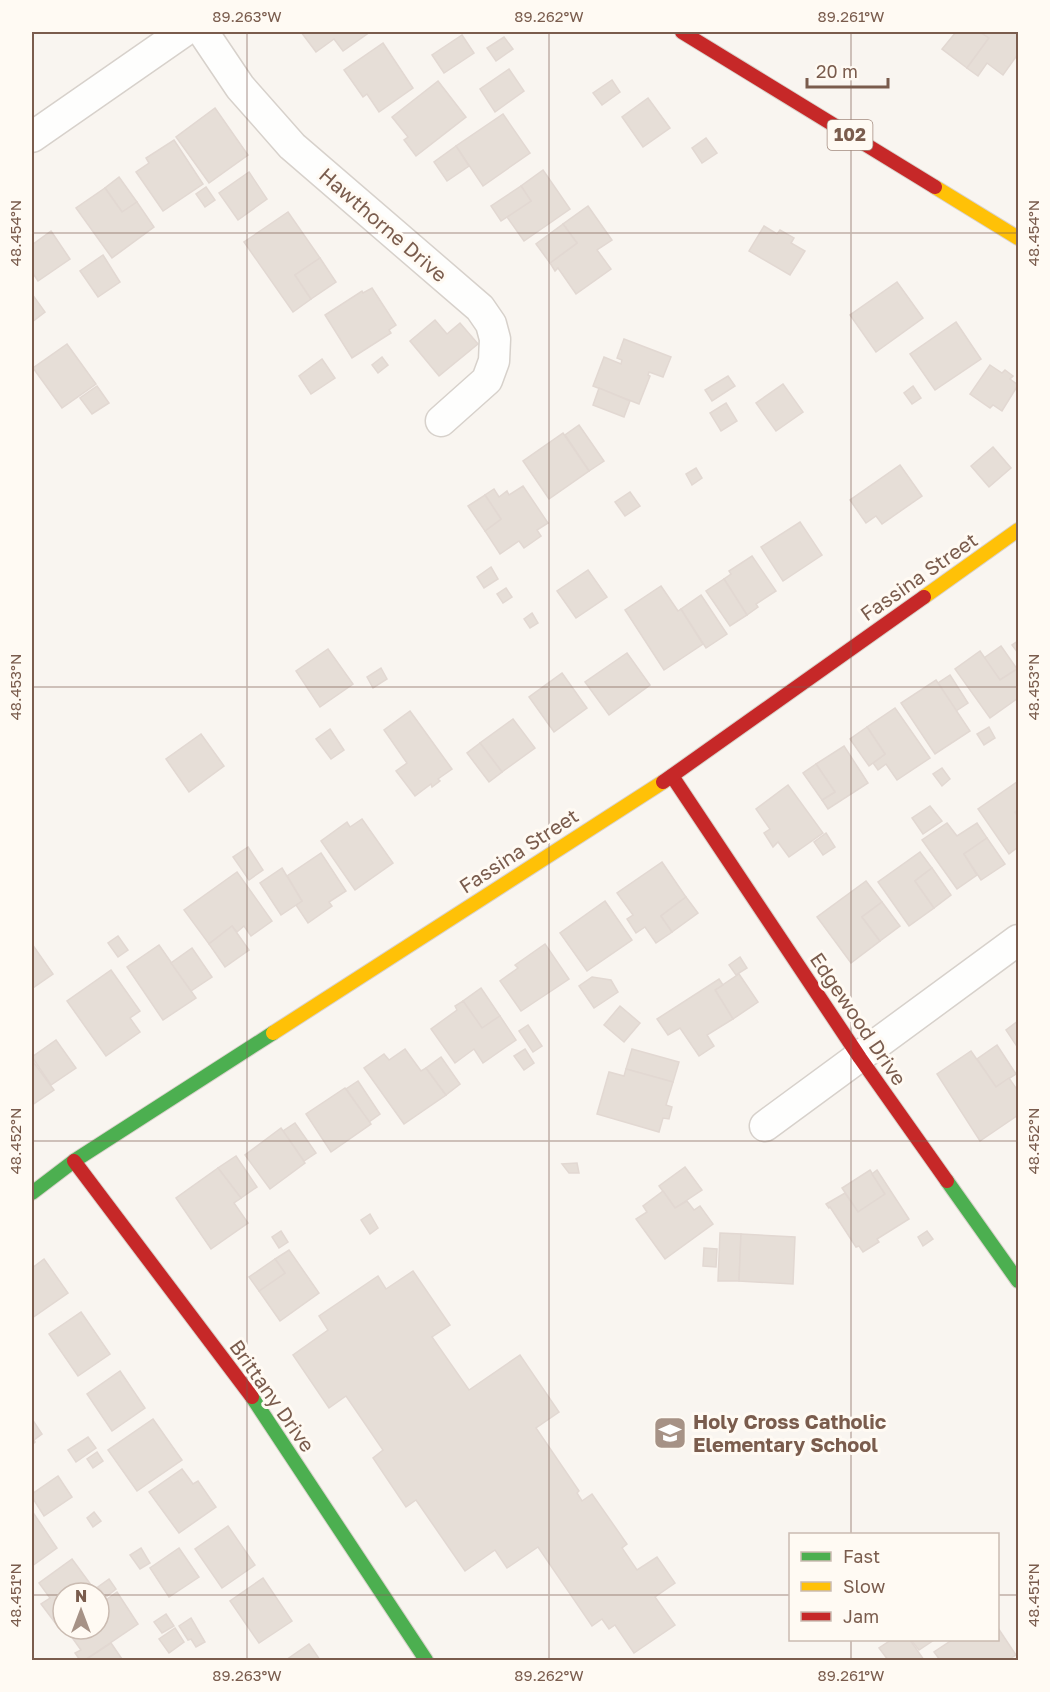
<svg xmlns="http://www.w3.org/2000/svg" width="1050" height="1692" viewBox="0 0 1050 1692" font-family="'Golos Text',sans-serif">
<rect width="100%" height="100%" fill="#f9f5f0"/>
<g fill="#e6ded7" stroke="#e2d8d2" stroke-width="1.5">
<polygon points="301,32 370,32 343,51 334,39 316,52"/>
<polygon points="956,32 980,32 989,38 967,68 942,49"/>
<polygon points="980,32 1018,32 1018,54 1003,75 987,63 978,76 967,68 989,38"/>
<polygon points="462,35 474,53 444,73 432,55"/>
<polygon points="504,37 513,49 496,61 487,48"/>
<polygon points="383,43 413,88 379,112 367,94 363,97 344,70"/>
<polygon points="509,69 524,91 495,112 480,89"/>
<polygon points="612,80 620,92 602,105 593,93"/>
<polygon points="438,81 466,117 416,156 404,140 408,137 392,117"/>
<polygon points="648,98 670,128 643,147 622,117"/>
<polygon points="215,108 248,155 209,183 176,137"/>
<polygon points="503,114 530,153 483,186 456,146"/>
<polygon points="706,138 717,153 702,163 692,148"/>
<polygon points="174,140 203,184 163,211 136,172 149,163 146,158"/>
<polygon points="456,146 469,166 447,181 434,162"/>
<polygon points="543,170 570,209 524,241 507,217 531,201 521,186"/>
<polygon points="249,172 267,199 238,220 219,193"/>
<polygon points="119,177 137,202 122,212 105,188"/>
<polygon points="521,186 531,201 501,221 491,206"/>
<polygon points="206,187 215,200 205,207 196,194"/>
<polygon points="105,188 122,212 137,202 154,227 112,258 76,208"/>
<polygon points="588,206 612,240 597,250 611,269 576,294 558,268 555,271 550,263 577,243 563,224"/>
<polygon points="288,212 320,258 295,275 311,299 293,312 244,242"/>
<polygon points="563,224 577,243 550,263 536,244"/>
<polygon points="764,226 777,234 780,230 794,238 791,243 805,251 790,275 749,251"/>
<polygon points="51,231 70,259 38,281 32,272 32,245"/>
<polygon points="103,255 120,282 98,297 80,271"/>
<polygon points="320,258 336,282 311,299 295,275"/>
<polygon points="897,282 923,318 876,352 850,315"/>
<polygon points="372,288 396,325 389,330 391,333 352,358 325,315 362,291 363,293"/>
<polygon points="32,294 45,312 32,322"/>
<polygon points="435,320 447,334 460,323 478,344 439,376 410,341"/>
<polygon points="956,322 981,359 935,390 910,354"/>
<polygon points="624,339 671,357 663,377 649,372 648,375 650,376 639,404 593,386 604,357 621,364 622,360 617,358"/>
<polygon points="67,344 96,384 62,408 33,368"/>
<polygon points="382,357 388,365 378,373 372,365"/>
<polygon points="322,359 335,378 311,394 299,376"/>
<polygon points="990,365 1002,373 1005,370 1013,376 1010,379 1018,385 1002,411 993,405 990,408 970,394"/>
<polygon points="728,376 735,386 712,401 705,390"/>
<polygon points="783,384 803,412 776,431 756,403"/>
<polygon points="97,386 109,403 92,414 80,398"/>
<polygon points="913,386 921,398 912,404 904,393"/>
<polygon points="599,388 630,401 624,417 593,405"/>
<polygon points="726,403 737,421 721,431 710,413"/>
<polygon points="579,425 604,461 589,471 565,435"/>
<polygon points="563,433 589,471 549,499 523,461"/>
<polygon points="993,447 1011,468 989,487 971,466"/>
<polygon points="900,465 922,496 882,524 876,516 866,523 850,500"/>
<polygon points="696,468 702,478 692,485 686,474"/>
<polygon points="523,486 548,523 537,530 541,536 524,548 519,541 500,554 485,531 501,519 485,495 494,489 499,497 507,491 509,495"/>
<polygon points="630,492 640,506 625,516 615,502"/>
<polygon points="485,495 501,519 485,531 468,506"/>
<polygon points="800,522 822,555 783,581 761,547"/>
<polygon points="752,556 776,591 756,604 758,607 747,615 724,579 731,574 729,571"/>
<polygon points="491,567 498,579 484,588 477,577"/>
<polygon points="588,570 607,597 576,618 557,591"/>
<polygon points="724,579 747,615 730,626 706,591"/>
<polygon points="661,586 678,611 681,609 703,644 664,670 625,610"/>
<polygon points="506,588 512,597 503,603 497,594"/>
<polygon points="701,595 727,634 706,648 681,609"/>
<polygon points="532,613 538,623 530,628 524,619"/>
<polygon points="1018,641 1018,653 1012,645"/>
<polygon points="1001,646 1017,669 1000,680 984,658"/>
<polygon points="328,649 353,684 320,707 296,671"/>
<polygon points="980,651 1000,680 1017,669 1018,671 1018,698 990,718 955,669"/>
<polygon points="627,653 650,685 609,715 585,682"/>
<polygon points="381,668 387,679 373,688 367,677"/>
<polygon points="562,673 587,708 554,732 529,697"/>
<polygon points="950,675 968,703 956,711 938,683"/>
<polygon points="936,680 970,731 935,754 901,703"/>
<polygon points="895,708 930,758 897,780 886,764 878,770 873,763 885,754 867,727"/>
<polygon points="410,711 452,769 438,779 440,781 432,787 431,784 415,796 396,771 407,763 384,730"/>
<polygon points="513,719 535,748 502,772 480,743"/>
<polygon points="867,727 885,754 869,766 850,739"/>
<polygon points="989,727 995,738 984,745 977,734"/>
<polygon points="330,729 344,750 331,759 316,739"/>
<polygon points="201,734 224,766 189,792 166,759"/>
<polygon points="480,743 502,772 489,782 467,753"/>
<polygon points="844,746 868,783 828,809 822,800 835,792 816,764"/>
<polygon points="816,764 835,792 822,800 803,773"/>
<polygon points="942,768 950,779 942,786 933,774"/>
<polygon points="1017,782 1018,809 1015,812 1018,817 1018,847 1009,854 978,809"/>
<polygon points="788,785 823,833 789,857 778,842 773,847 764,833 770,829 756,809"/>
<polygon points="930,806 942,821 923,834 912,818"/>
<polygon points="362,819 393,863 355,890 321,841 347,822 350,827"/>
<polygon points="947,823 957,836 977,823 987,838 964,854 977,875 957,889 922,840"/>
<polygon points="826,833 835,847 823,855 814,842"/>
<polygon points="987,838 1005,864 981,880 964,854"/>
<polygon points="248,847 263,870 249,880 233,857"/>
<polygon points="920,852 932,868 915,881 934,908 909,926 878,882"/>
<polygon points="321,853 346,891 329,902 332,906 308,923 296,905 302,901 287,876"/>
<polygon points="662,862 686,897 661,916 672,932 656,943 645,927 636,933 627,919 633,915 617,893"/>
<polygon points="282,868 302,901 281,915 260,883"/>
<polygon points="932,868 951,895 934,908 915,881"/>
<polygon points="237,872 272,921 251,936 244,926 237,932 232,926 209,944 184,910"/>
<polygon points="866,881 882,902 862,917 880,941 851,963 817,917"/>
<polygon points="686,897 698,913 672,932 661,916"/>
<polygon points="605,901 632,940 587,971 560,933"/>
<polygon points="882,902 900,926 880,941 862,917"/>
<polygon points="232,926 249,950 225,967 209,944"/>
<polygon points="118,936 128,950 118,957 108,943"/>
<polygon points="32,944 53,974 33,988 32,986"/>
<polygon points="545,944 569,979 521,1011 500,981 518,968 515,965"/>
<polygon points="159,945 196,998 163,1020 127,967"/>
<polygon points="192,948 212,977 191,991 171,963"/>
<polygon points="740,957 747,968 736,975 729,965"/>
<polygon points="111,970 140,1011 130,1018 140,1032 106,1056 67,1001"/>
<polygon points="739,974 758,1002 733,1019 715,990"/>
<polygon points="592,977 611,980 618,992 594,1008 579,986"/>
<polygon points="719,979 723,985 715,990 733,1019 707,1035 714,1046 699,1056 680,1028 668,1035 657,1019"/>
<polygon points="481,988 500,1016 482,1028 463,1001"/>
<polygon points="463,1001 482,1028 500,1016 516,1040 483,1063 474,1049 455,1063 431,1029 457,1010 455,1006"/>
<polygon points="620,1006 640,1023 624,1042 604,1025"/>
<polygon points="1018,1021 1018,1048 1006,1030"/>
<polygon points="528,1025 542,1046 533,1052 519,1031"/>
<polygon points="56,1040 76,1068 51,1085 32,1057"/>
<polygon points="997,1045 1016,1074 996,1087 977,1059"/>
<polygon points="405,1049 421,1071 426,1068 446,1095 404,1124 364,1068 384,1054 389,1060"/>
<polygon points="525,1049 534,1063 524,1070 514,1056"/>
<polygon points="632,1049 679,1062 673,1082 626,1069"/>
<polygon points="971,1051 996,1087 1009,1078 1018,1091 1018,1115 980,1141 937,1074"/>
<polygon points="441,1057 460,1084 446,1095 426,1068"/>
<polygon points="32,1060 54,1090 32,1105"/>
<polygon points="626,1069 673,1082 666,1105 672,1107 669,1119 663,1118 659,1132 597,1114 609,1072 624,1076"/>
<polygon points="358,1081 380,1114 369,1122 346,1089"/>
<polygon points="345,1088 371,1124 331,1152 306,1114"/>
<polygon points="295,1123 316,1153 304,1161 283,1131"/>
<polygon points="281,1128 305,1163 270,1189 245,1155"/>
<polygon points="236,1156 257,1187 241,1198 218,1168"/>
<polygon points="577,1163 579,1173 569,1173 562,1164"/>
<polygon points="685,1167 702,1190 675,1208 659,1186"/>
<polygon points="218,1168 241,1198 234,1203 248,1223 211,1249 176,1198"/>
<polygon points="870,1170 885,1194 858,1212 842,1188"/>
<polygon points="877,1170 909,1219 877,1239 879,1242 863,1252 859,1246 856,1247 830,1207 829,1208 826,1204 845,1193 858,1212 885,1194 872,1174"/>
<polygon points="663,1191 675,1208 687,1201 694,1210 700,1206 713,1224 665,1259 636,1219 647,1212 643,1206"/>
<polygon points="370,1214 378,1228 370,1234 361,1220"/>
<polygon points="281,1231 288,1242 279,1248 272,1237"/>
<polygon points="927,1231 933,1239 923,1246 918,1237"/>
<polygon points="720,1233 741,1234 739,1281 718,1281"/>
<polygon points="741,1234 795,1237 793,1284 739,1281"/>
<polygon points="704,1248 717,1249 716,1267 703,1266"/>
<polygon points="289,1250 319,1293 280,1321 259,1291 285,1273 275,1259"/>
<polygon points="44,1259 68,1293 32,1318 32,1268"/>
<polygon points="275,1259 285,1273 259,1291 249,1277"/>
<polygon points="413,1271 450,1325 432,1337 469,1390 520,1355 559,1412 536,1428 579,1491 577,1493 582,1501 592,1494 627,1544 622,1548 637,1570 657,1557 675,1583 655,1597 675,1625 634,1653 615,1625 609,1629 602,1619 592,1626 538,1547 507,1568 495,1550 465,1571 416,1500 406,1507 373,1458 383,1450 346,1396 329,1408 293,1355 328,1330 319,1316 378,1276 386,1289"/>
<polygon points="81,1312 110,1354 78,1376 49,1334"/>
<polygon points="120,1371 145,1408 112,1431 87,1394"/>
<polygon points="32,1419 42,1434 34,1440 35,1442 32,1445"/>
<polygon points="153,1419 182,1460 137,1491 108,1450"/>
<polygon points="88,1437 96,1448 76,1462 68,1450"/>
<polygon points="97,1452 103,1461 93,1468 87,1459"/>
<polygon points="182,1469 193,1484 198,1481 216,1507 179,1533 149,1492"/>
<polygon points="58,1476 72,1497 44,1516 32,1497 32,1494"/>
<polygon points="32,1511 57,1548 32,1566"/>
<polygon points="94,1512 101,1521 93,1527 87,1518"/>
<polygon points="228,1526 255,1565 222,1588 195,1549"/>
<polygon points="141,1548 150,1563 140,1569 130,1555"/>
<polygon points="179,1548 199,1577 169,1597 150,1568"/>
<polygon points="72,1559 97,1593 63,1593 63,1625 59,1628 41,1604 50,1598 39,1583"/>
<polygon points="263,1578 292,1621 259,1643 230,1601"/>
<polygon points="109,1579 116,1589 106,1597 98,1587"/>
<polygon points="117,1592 138,1624 85,1660 80,1660 75,1653 81,1650 66,1629 99,1629 99,1605"/>
<polygon points="166,1614 174,1626 162,1633 154,1622"/>
<polygon points="191,1618 205,1642 196,1647 191,1639 188,1640 179,1626"/>
<polygon points="175,1628 184,1642 169,1653 159,1639"/>
<polygon points="998,1628 1016,1655 1008,1660 940,1660 934,1652 952,1640 998,1640"/>
<polygon points="891,1640 910,1640 924,1660 888,1660 879,1648"/>
<polygon points="911,1640 934,1640 919,1650"/>
<polygon points="111,1643 122,1659 85,1660"/>
<polygon points="309,1644 320,1660 286,1660"/>
</g>
<g fill="none" stroke-linecap="round" stroke-linejoin="round">
<defs>
<g id="street">
<polyline points="203,32 240,87 292,146 480,308 491,324 495,339 494,361 487,380 441,421"/>
<polyline points="32,137 183,32"/>
<polyline points="765,1126 1018,940"/>
</g>
<g id="fast">
<polyline points="947,1181 1018,1281"/>
<polyline points="32,1193 74,1161 273,1033"/>
<polyline points="252,1397 426,1660"/>
</g>
<g id="slow">
<polyline points="935,187 1018,238"/>
<polyline points="924,597 1018,530"/>
<polyline points="273,1033 663,782"/>
</g>
<g id="jam">
<polyline points="682,32 935,187"/>
<polyline points="672,776 860,1058 947,1181"/>
<polyline points="663,782 924,597"/>
<polyline points="74,1161 252,1397"/>
</g>
</defs>
<use href="#street" stroke="#d7d1cb" stroke-width="33"/>
<use href="#fast" stroke="#d9d2cb" stroke-width="16"/>
<use href="#slow" stroke="#d9d2cb" stroke-width="16"/>
<use href="#jam" stroke="#d9d2cb" stroke-width="16"/>
<use href="#street" stroke="#fefefd" stroke-width="30"/>
<use href="#fast" stroke="#4caf50" stroke-width="14"/>
<use href="#slow" stroke="#ffc107" stroke-width="14"/>
<use href="#jam" stroke="#c62828" stroke-width="14"/>
</g>
<path fill="none" stroke="#7a5c4d" stroke-width="1.5" stroke-opacity="0.45" d="M 247,32 L 247,1660M 549,32 L 549,1660M 851,32 L 851,1534M 32,233 L 1018,233M 32,687 L 1018,687M 32,1141 L 1018,1141M 32,1595 L 63,1595M 99,1595 L 790,1595M 998,1595 L 1018,1595M 851,1640 L 851,1660"/>
<defs>
<symbol id="school-square" viewBox="-11 -11 22 22"><rect x="-9" y="-9" width="18" height="18" rx="4" fill="#a69286" stroke="#fffaf3"/><path d="M0-5L7-2L0 1L-7-2ZM-4 1L0 2.5L4 1V4Q0 6-4 4Z" fill="#fff"/></symbol>
</defs>
<g fill-rule="evenodd">
<use href="#school-square" x="651" y="1414" width="38" height="38"/>
</g>
<g text-anchor="middle" stroke-width="6" stroke-linejoin="round" paint-order="stroke">
<rect fill="#fffaf3" stroke="#a28b7f" stroke-width="1.5" x="827.5" y="120" width="45" height="30" rx="4.5"/>
<g font-size="18" font-weight="bold" fill="#7a5c4d">
<text x="850" y="141">102</text>
</g>
<g font-size="20" fill="#7a5c4d" stroke="#fffaf3">
<text transform="translate(383 225) rotate(41)" y="7">Hawthorne Drive</text>
<text transform="translate(919 577) rotate(-35)" y="7">Fassina Street</text>
<text transform="translate(519 851) rotate(-33)" y="7">Fassina Street</text>
<text transform="translate(858 1019) rotate(56)" y="7">Edgewood Drive</text>
<text transform="translate(272 1396) rotate(55)" y="7">Brittany Drive</text>
</g>
<g font-size="20" font-weight="bold" fill="#7a5c4d" stroke="#fffaf3" text-anchor="start">
<text x="693" y="1429">Holy Cross Catholic<tspan x="693" dy="23">Elementary School</tspan></text>
</g>
</g>
<rect width="1050" height="1692" fill="none" stroke="#fffaf3" stroke-width="66"/>
<rect x="789" y="1533" width="210" height="108" fill="#fffaf3" stroke="#cabbb1" stroke-width="1.5"/>
<rect x="801" y="1552" width="30" height="9" fill="#4caf50" stroke="#cabbb1" stroke-width="1.5"/>
<text x="843" y="1563" font-size="18" fill="#7a5c4d">Fast</text>
<rect x="801" y="1582" width="30" height="9" fill="#ffc107" stroke="#cabbb1" stroke-width="1.5"/>
<text x="843" y="1593" font-size="18" fill="#7a5c4d">Slow</text>
<rect x="801" y="1612" width="30" height="9" fill="#c62828" stroke="#cabbb1" stroke-width="1.5"/>
<text x="843" y="1623" font-size="18" fill="#7a5c4d">Jam</text>
<g transform="translate(81 1611)"><circle r="28" fill="#fffaf3" stroke="#cabbb1" stroke-width="1.5"/>
<path d="M0-4.5L10 22L0 15L-10 22Z" fill="#a69286"/>
<text y="-9" font-size="16" font-weight="bold" text-anchor="middle" fill="#7a5c4d">N</text>
</g>
<path d="M807 78v9h81v-9" fill="none" stroke="#7a5c4d" stroke-width="3"/>
<text x="816" y="78" font-size="18" fill="#7a5c4d" stroke="#fffaf3" stroke-width="4.5" paint-order="stroke">20 m</text>
<rect x="33" y="33" width="984" height="1626" fill="none" stroke="#7a5c4d" stroke-width="2"/>
<g font-size="15" text-anchor="middle" fill="#7a5c4d">
<text x="247" y="22">89.263°W</text>
<text x="549" y="22">89.262°W</text>
<text x="851" y="22">89.261°W</text>
<text transform="translate(16 233) rotate(-90)" y="5">48.454°N</text>
<text transform="translate(1034 233) rotate(-90)" y="5">48.454°N</text>
<text transform="translate(16 687) rotate(-90)" y="5">48.453°N</text>
<text transform="translate(1034 687) rotate(-90)" y="5">48.453°N</text>
<text transform="translate(16 1141) rotate(-90)" y="5">48.452°N</text>
<text transform="translate(1034 1141) rotate(-90)" y="5">48.452°N</text>
<text transform="translate(16 1595) rotate(-90)" y="5">48.451°N</text>
<text transform="translate(1034 1595) rotate(-90)" y="5">48.451°N</text>
<text x="247" y="1681">89.263°W</text>
<text x="549" y="1681">89.262°W</text>
<text x="851" y="1681">89.261°W</text>
</g>
</svg>
